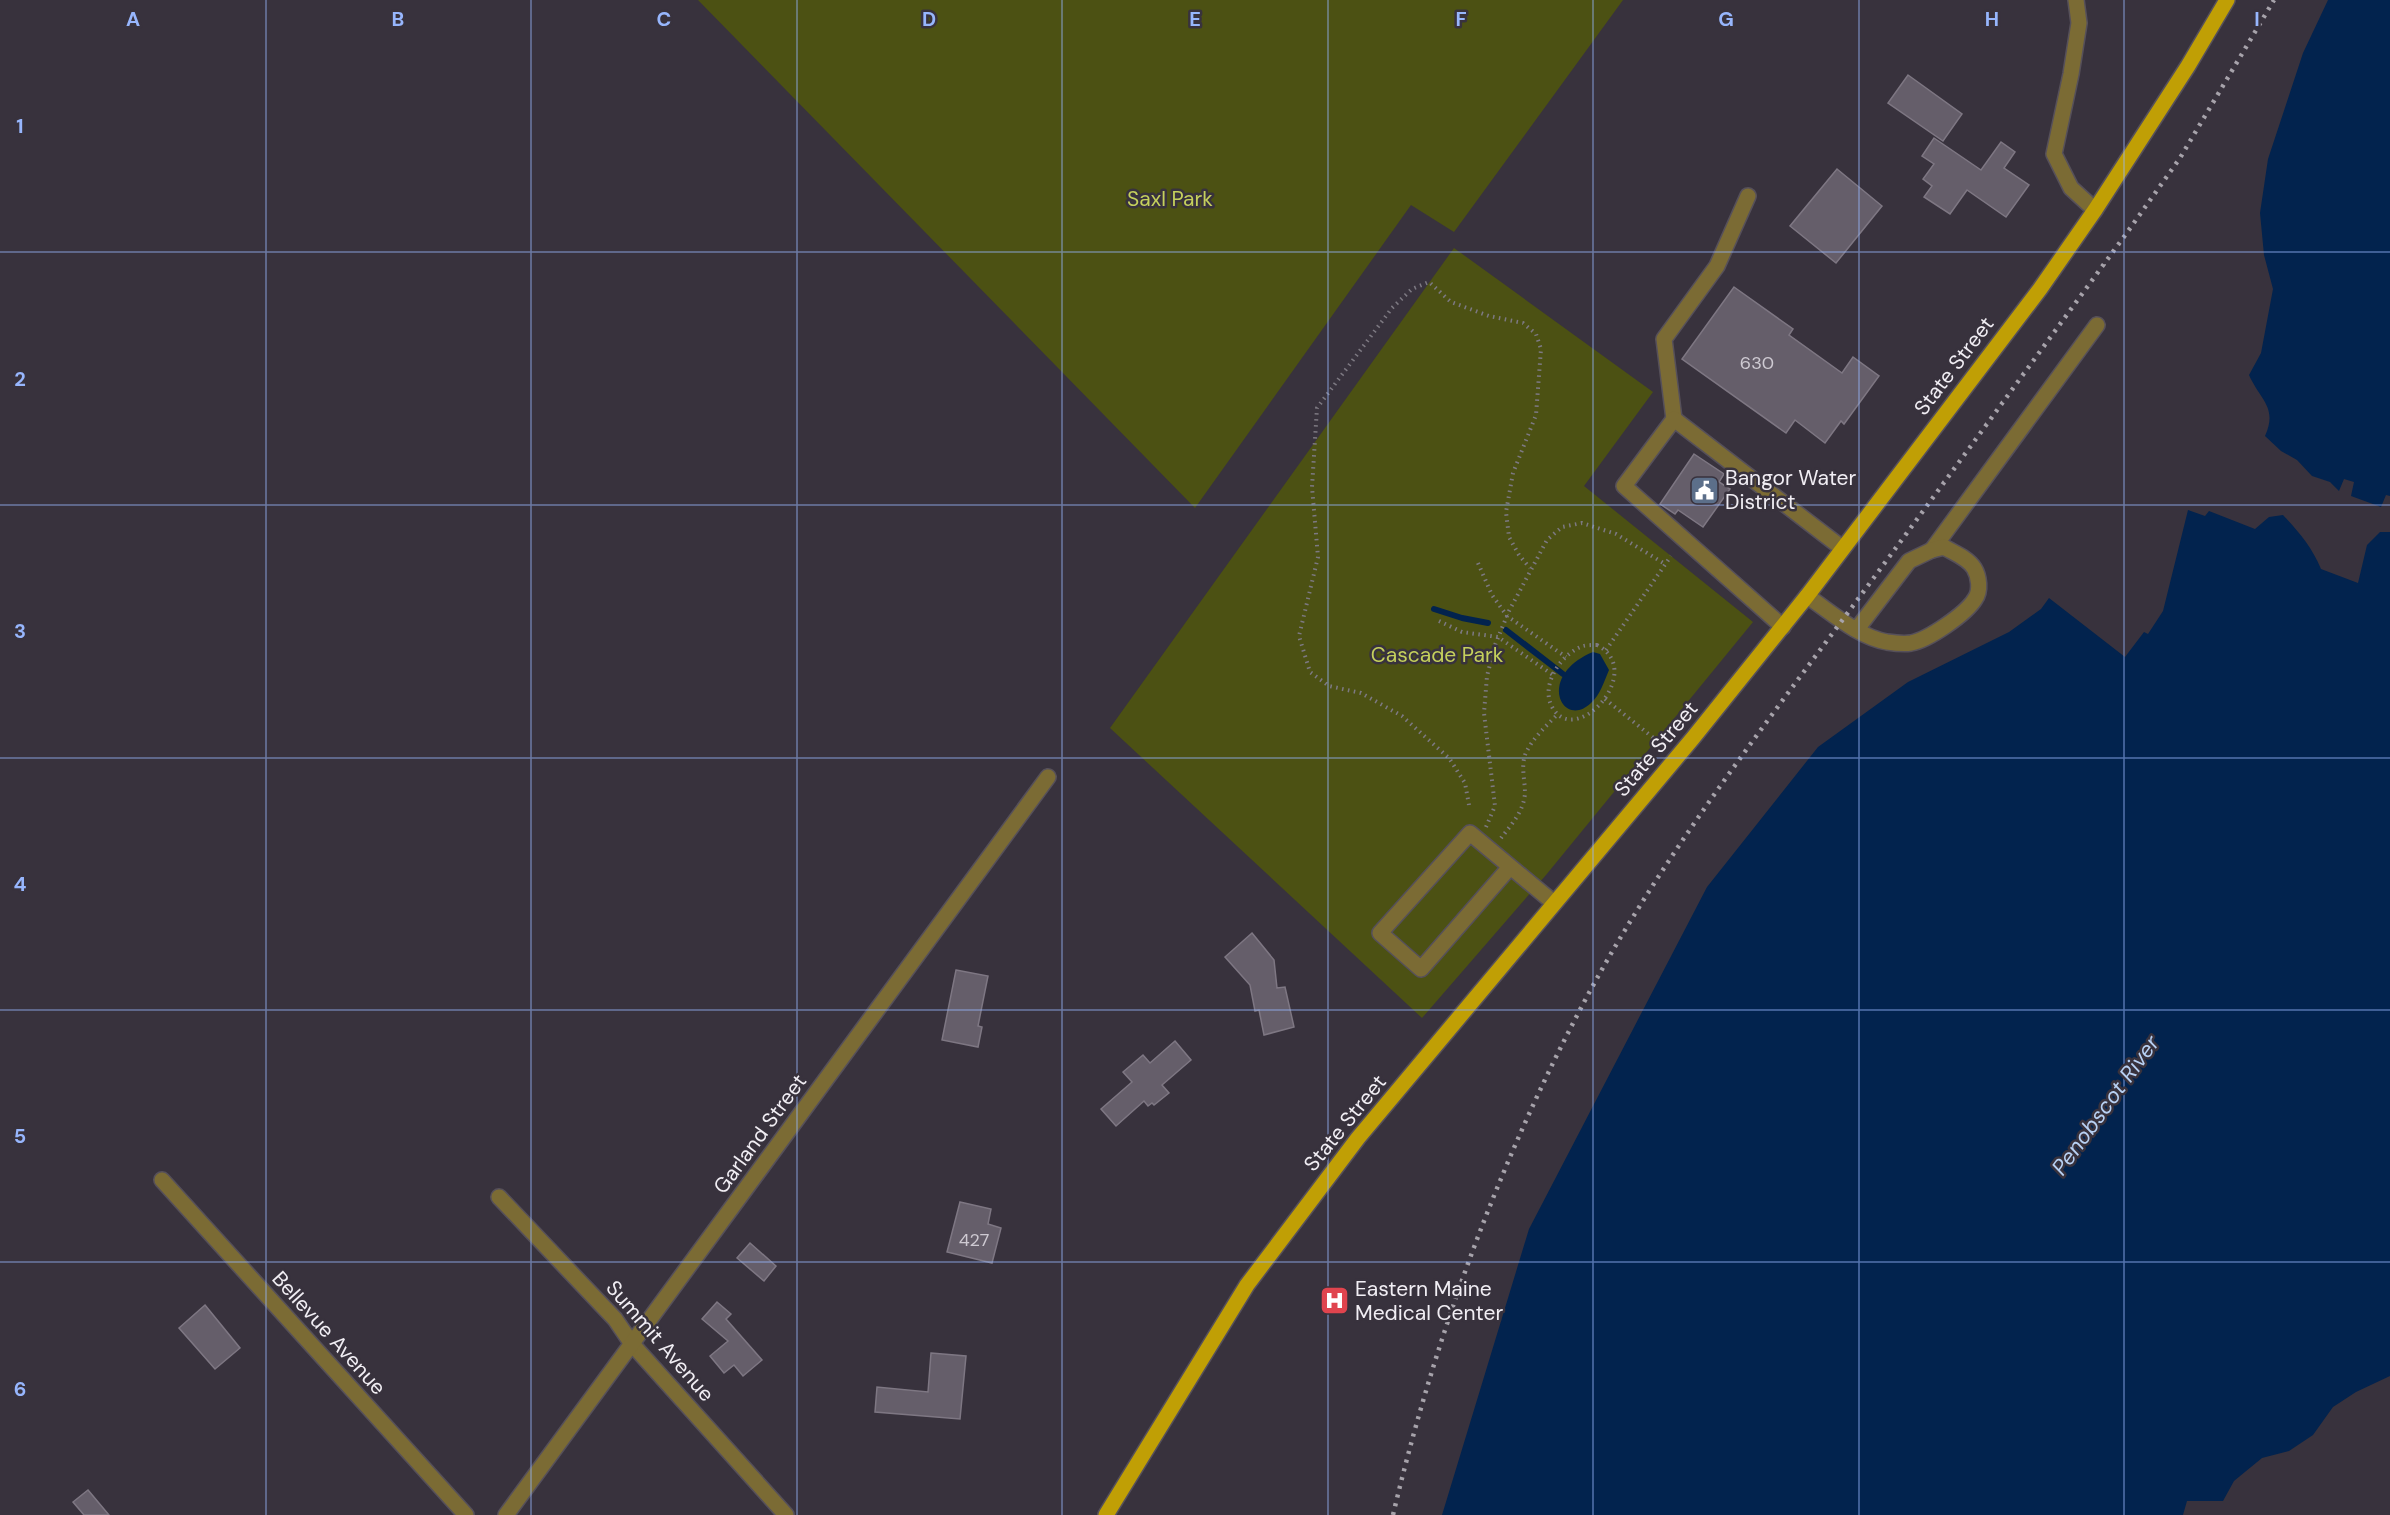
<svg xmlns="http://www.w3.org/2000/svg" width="2390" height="1515" viewBox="0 0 2390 1515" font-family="'DM Sans',sans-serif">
<rect width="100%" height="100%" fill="#38323d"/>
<g fill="#4c5113">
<polygon points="698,0 1623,0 1454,232 1411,205 1195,508"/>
<polygon points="1454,248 1653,392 1584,486 1753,622 1546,875 1422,1018 1110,728"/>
</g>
<g fill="#02234e">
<path d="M 2328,0 L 2390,0 L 2390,496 L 2386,495 L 2381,507 L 2351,496 L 2354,482 L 2344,479 L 2339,491 L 2330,482 L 2312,476 L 2297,460 L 2281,451 L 2265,436 C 2278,407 2260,400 2249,375 L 2261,353 L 2273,289 L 2264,255 L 2260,213 L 2268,159 L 2303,53 Z"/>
<path d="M 2188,510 L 2205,516 L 2209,511 L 2255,529 L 2269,517 L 2283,515 C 2299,532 2312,547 2321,569 L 2358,583 L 2367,545 L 2380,532 L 2390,532 L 2390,1376 L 2356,1392 L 2333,1407 L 2313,1435 L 2289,1451 L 2262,1458 L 2234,1481 L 2223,1501 L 2187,1501 L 2183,1515 L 1442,1515 L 1529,1229 L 1707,887 L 1818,747 L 1908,682 L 2009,632 L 2041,609 L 2049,598 L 2125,657 L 2144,632 L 2148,634 L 2163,611 Z"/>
<path d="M 1593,652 L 1600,654 L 1609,670 C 1604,682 1600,695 1591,703 C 1563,730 1535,676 1593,652 Z"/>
</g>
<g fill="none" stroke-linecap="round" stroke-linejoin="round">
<g stroke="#02234e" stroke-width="6">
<polyline points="1434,609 1462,618 1488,623"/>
<polyline points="1506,630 1563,674"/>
</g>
</g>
<g fill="#655e6a" stroke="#7e7783" stroke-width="1.5">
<polygon points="1908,75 1962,114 1943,141 1888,103"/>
<polygon points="1934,138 1981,170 2001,142 2015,152 2004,168 2029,185 2006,217 1967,190 1950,214 1924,197 1932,186 1923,179 1934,164 1922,156"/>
<polygon points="1837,169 1882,206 1836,263 1790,226"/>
<polygon points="1734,287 1793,329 1789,335 1842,373 1853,357 1879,376 1844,424 1841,421 1825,443 1795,420 1786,433 1682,359"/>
<polygon points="1694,454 1724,474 1719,482 1730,489 1703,527 1678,510 1675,514 1660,504"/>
<polygon points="1252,933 1274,960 1277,988 1285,987 1294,1027 1264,1035 1259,1010 1255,1011 1250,985 1225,957"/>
<polygon points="956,970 988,976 978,1026 982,1027 978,1047 942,1040"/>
<polygon points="1175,1041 1191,1060 1162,1085 1169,1093 1154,1105 1152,1103 1148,1106 1144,1101 1116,1126 1101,1109 1132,1082 1123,1072 1143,1055 1150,1063"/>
<polygon points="960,1202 991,1209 988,1224 1001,1228 992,1263 947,1252"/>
<polygon points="750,1243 776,1266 764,1281 737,1258"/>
<polygon points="717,1302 731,1314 726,1319 762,1360 743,1376 734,1365 724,1373 710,1356 728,1341 702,1319"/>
<polygon points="205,1305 240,1348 215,1369 179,1328"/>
<polygon points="931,1353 966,1356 960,1419 875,1412 877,1387 928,1392"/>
<polygon points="88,1490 109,1515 84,1515 73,1502"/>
</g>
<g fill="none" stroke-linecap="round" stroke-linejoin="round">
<defs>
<g id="minor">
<polyline points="2076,0 2079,23 2071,74 2054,154 2071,188 2095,210"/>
<polyline points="1674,419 1664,339 1717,266 1748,196"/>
<polyline points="1932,550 2097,325"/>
<path d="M 1807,596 C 1831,612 1858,637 1887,642 C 1894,643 1904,644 1911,643 C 1928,640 1966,614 1975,599 C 1981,591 1979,576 1974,568 C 1968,558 1954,553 1944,547 L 1932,550 L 1909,561 L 1857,629"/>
<polyline points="1783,627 1624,486 1674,419 1842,548"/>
<polyline points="1510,867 1421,969 1380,933 1470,833 1554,903"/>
<polyline points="162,1180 466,1515"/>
<polyline points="499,1197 615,1319 632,1344 786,1515"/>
<polyline points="506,1515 1048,777"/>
</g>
<polyline id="major" points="1106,1515 1247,1285 1358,1138 1693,738 1807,596 2040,289 2095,210 2188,66 2227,0"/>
</defs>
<use href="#minor" stroke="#56505a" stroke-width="18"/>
<use href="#major" stroke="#56505a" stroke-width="18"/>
<g stroke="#7d7982" stroke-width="4" stroke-dasharray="1.5 4.5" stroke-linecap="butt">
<polyline points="1478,563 1492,595 1507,616 1566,657"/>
<polyline points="1439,621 1462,632 1498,637 1553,675"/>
<path d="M 1597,645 C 1646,670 1579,746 1554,710 C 1538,688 1560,654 1583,646 C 1587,645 1592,645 1597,645 Z"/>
<polyline points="1606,650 1671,556"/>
<polyline points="1605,699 1656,740"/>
<polyline points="1469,805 1465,783 1449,758 1402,716 1361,693 1329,686 1310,672 1299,636 1318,557 1312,487 1317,408 1392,308 1412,289 1429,282 1451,302 1489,316 1523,323 1536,334 1541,349 1536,415 1513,473 1506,512 1509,537 1519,555 1530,568"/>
<polyline points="1486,827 1495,806 1484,713 1487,676 1495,645 1509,611 1547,540 1562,527 1582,523 1616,534 1665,564"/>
<path d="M 1501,838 C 1511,825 1524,811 1525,793 C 1525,781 1521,767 1525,755 C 1531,740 1546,726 1557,715"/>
</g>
<use href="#minor" stroke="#7b6b34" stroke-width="15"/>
<use href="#major" stroke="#c09f05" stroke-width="15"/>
<path stroke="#a7a3ab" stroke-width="4.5" stroke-dasharray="3 6" stroke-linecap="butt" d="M 1393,1515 C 1436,1333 1501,1156 1590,991 C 1658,866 1744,752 1829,638 C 1929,504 2027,369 2126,234 L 2180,158 L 2274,0"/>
</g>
<path fill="none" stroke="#97b6fd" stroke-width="1.5" stroke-opacity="0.55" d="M 266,0 L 266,1515M 531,0 L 531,1515M 797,0 L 797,1515M 1062,0 L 1062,1515M 1328,0 L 1328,1515M 1593,0 L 1593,1515M 1859,0 L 1859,1515M 2124,0 L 2124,1515M 0,252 L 2390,252M 0,505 L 2390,505M 0,758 L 2390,758M 0,1010 L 2390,1010M 0,1262 L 2390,1262"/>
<defs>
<symbol id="civic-square" viewBox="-11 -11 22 22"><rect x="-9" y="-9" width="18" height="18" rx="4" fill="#5c6f8a" stroke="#38323d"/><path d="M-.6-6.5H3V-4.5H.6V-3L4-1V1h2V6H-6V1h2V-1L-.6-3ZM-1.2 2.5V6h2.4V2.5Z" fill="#fff"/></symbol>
<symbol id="hospital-square" viewBox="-11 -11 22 22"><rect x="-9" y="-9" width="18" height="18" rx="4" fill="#e0444e" stroke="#38323d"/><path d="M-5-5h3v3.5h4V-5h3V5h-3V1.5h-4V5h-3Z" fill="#fff"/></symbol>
</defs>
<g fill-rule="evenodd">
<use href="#civic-square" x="1688" y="474" width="33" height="33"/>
<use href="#hospital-square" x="1318" y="1284" width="33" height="33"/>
</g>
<g text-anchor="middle" stroke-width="5" stroke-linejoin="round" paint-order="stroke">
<g font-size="18" fill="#cecad2">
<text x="1757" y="369">630</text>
<text x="974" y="1246">427</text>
</g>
<g font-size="21" fill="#c5d05c" stroke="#38323d">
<text x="1170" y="206">Saxl Park</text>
<text x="1437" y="662">Cascade Park</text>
</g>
<g font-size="21" fill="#f1eef4" stroke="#38323d">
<text transform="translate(1954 366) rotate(-53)" y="7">State Street</text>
<text transform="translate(1656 749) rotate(-50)" y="7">State Street</text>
<text transform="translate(1345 1123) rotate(-51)" y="7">State Street</text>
<text transform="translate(760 1134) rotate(-54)" y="7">Garland Street</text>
<text transform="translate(329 1333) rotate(48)" y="7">Bellevue Avenue</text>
<text transform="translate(660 1341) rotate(49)" y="7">Summit Avenue</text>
</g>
<g font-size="21" fill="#f1eef4" stroke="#38323d" text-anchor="start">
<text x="1725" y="485">Bangor Water<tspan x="1725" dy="24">District</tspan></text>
<text x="1355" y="1296">Eastern Maine<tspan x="1355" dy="24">Medical Center</tspan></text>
</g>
<g font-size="22" font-style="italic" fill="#b7d0f3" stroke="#38323d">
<text transform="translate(2105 1105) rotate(-54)" y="8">Penobscot River</text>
</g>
</g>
<g font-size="20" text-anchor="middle" font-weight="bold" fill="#97b6fd" stroke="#38323d" stroke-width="5" stroke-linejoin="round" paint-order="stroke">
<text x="133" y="26">A</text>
<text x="398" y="26">B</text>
<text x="664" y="26">C</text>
<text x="929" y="26">D</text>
<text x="1195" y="26">E</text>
<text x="1461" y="26">F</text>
<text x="1726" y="26">G</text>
<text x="1992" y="26">H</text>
<text x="2257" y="26">I</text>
<text x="20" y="133">1</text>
<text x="20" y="386">2</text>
<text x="20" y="638">3</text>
<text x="20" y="891">4</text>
<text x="20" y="1143">5</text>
<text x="20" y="1396">6</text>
</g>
</svg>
